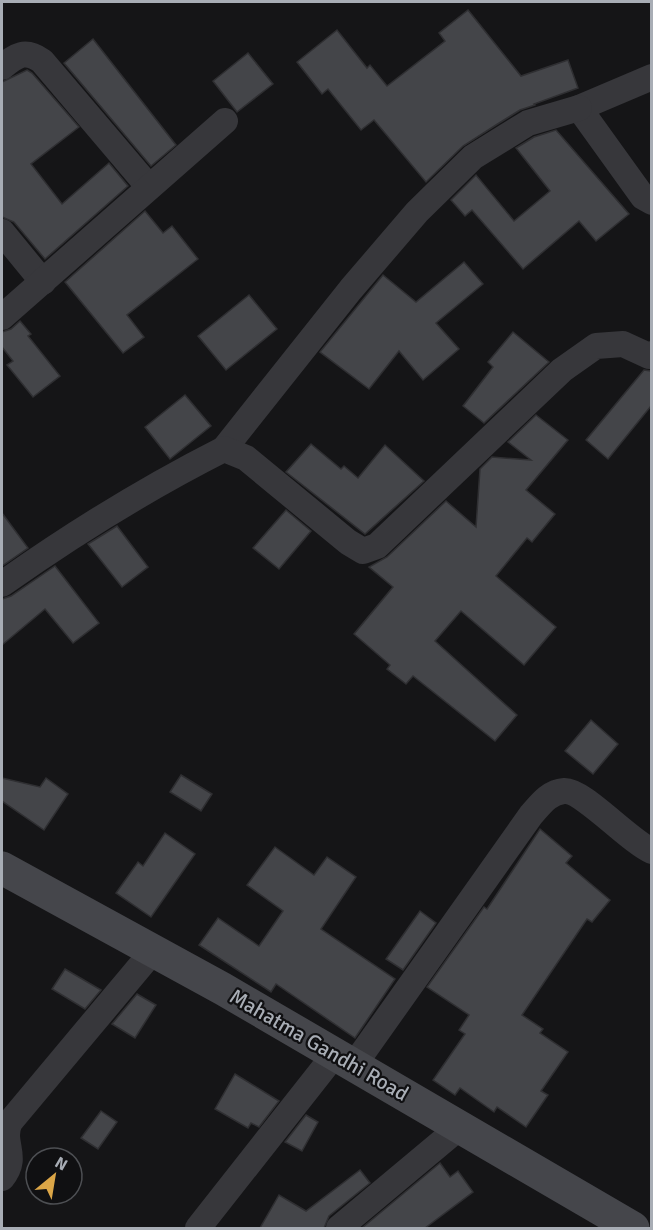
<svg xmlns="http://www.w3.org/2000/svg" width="653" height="1230" viewBox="0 0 653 1230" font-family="Signika,sans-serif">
<rect width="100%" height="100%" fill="#151517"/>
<g fill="#444549" stroke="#2f2f32" stroke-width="1.5">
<polygon points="468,10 521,76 568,60 578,88 534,104 535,105 520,110 496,125 463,146 426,182 374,120 361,130 328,89 322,94 297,62 337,30 367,68 370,65 387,86 445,41 439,33"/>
<polygon points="93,39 176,145 151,166 64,63"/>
<polygon points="248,53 273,84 237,112 213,81"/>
<polygon points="27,70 32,73 79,127 31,164 62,204 109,163 128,186 45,259 14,222 2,217 2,82"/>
<polygon points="556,130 629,214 596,241 579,221 523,269 472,210 465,216 451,200 476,175 514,221 550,191 516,148 534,137"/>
<polygon points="145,211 163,233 172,226 198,259 127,315 144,337 123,353 65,282"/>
<polygon points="464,262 483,284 436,323 459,349 423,380 399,351 369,389 320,352 383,275 416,302"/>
<polygon points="249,295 277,329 226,370 198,336"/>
<polygon points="20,321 31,334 28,336 60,376 33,397 7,365 13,361 2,347 2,332 11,329"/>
<polygon points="513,332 549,362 484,423 463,406 493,367 488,362"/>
<polygon points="644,370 651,371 651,406 608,459 586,440"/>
<polygon points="185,395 211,426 170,459 145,427"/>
<polygon points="536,415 568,440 526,490 555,514 532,542 527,538 496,576 556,627 524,665 461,611 435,641 517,715 495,741 413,676 406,684 387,669 390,665 354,634 393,587 369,567 387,557 446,501 476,527 480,469 492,457 531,460 508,442"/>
<polygon points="311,444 341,469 344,466 358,478 385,445 424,481 365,534 286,472"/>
<polygon points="286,510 311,531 279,569 253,548"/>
<polygon points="2,513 28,548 2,566"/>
<polygon points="117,526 148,567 122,587 88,544"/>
<polygon points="55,566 99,623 73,643 45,609 2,645 2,599 11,596"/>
<polygon points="591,720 618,744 593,774 565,751"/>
<polygon points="181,775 212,794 201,811 170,792"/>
<polygon points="2,778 40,787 46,778 68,794 44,830 2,801"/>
<polygon points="540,829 572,856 566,863 610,900 592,922 587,919 522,1015 543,1029 540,1033 568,1052 541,1091 548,1095 526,1127 497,1107 494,1112 460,1088 455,1095 433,1080 465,1034 459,1030 469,1015 427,987 484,907 487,909"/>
<polygon points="165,833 195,854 151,917 116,893 138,862 143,866"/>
<polygon points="275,847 314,875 327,857 356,877 321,929 395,979 355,1038 276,984 271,992 199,945 218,918 259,946 283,911 247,885"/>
<polygon points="420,911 436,923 403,970 386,959"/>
<polygon points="65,969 101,990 85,1009 52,989"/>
<polygon points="137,994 156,1005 135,1038 112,1024"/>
<polygon points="235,1074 279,1101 259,1127 251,1123 248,1128 215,1109"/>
<polygon points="101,1111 117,1122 98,1149 81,1138"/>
<polygon points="306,1115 318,1122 302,1151 285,1142"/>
<polygon points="440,1163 450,1177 458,1171 473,1192 425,1228 362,1228"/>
<polygon points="360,1170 370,1183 329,1216 324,1228 260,1228 279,1195 306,1211"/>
</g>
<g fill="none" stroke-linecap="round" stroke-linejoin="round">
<g stroke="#37373b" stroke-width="26">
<path d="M 2,67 C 17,55 25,49 42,61 L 149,187"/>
<polyline points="652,77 579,108 643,197 652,202"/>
<polyline points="2,232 43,282"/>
<polyline points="2,317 225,121"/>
<polyline points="224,449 351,289 417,212 473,157 528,123 579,108"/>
<path d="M 2,584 C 74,533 145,489 224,449 L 246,458 L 348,542 L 363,551 L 377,546 L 562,370 L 596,346 L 623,344 L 649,356 L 652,354"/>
<path d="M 354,1065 L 531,815 C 540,805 549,792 564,791 C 582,789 629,841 652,851"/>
<path d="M 2,1178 C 20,1156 0,1143 10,1122 L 153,951"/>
<polyline points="198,1228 335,1054"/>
<polyline points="339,1228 461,1126"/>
</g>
<polyline stroke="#45464b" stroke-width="33" points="2,868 223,989 633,1228"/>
</g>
<g text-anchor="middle" stroke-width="4.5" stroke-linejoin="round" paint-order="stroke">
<g font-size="21" fill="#a8adb5" stroke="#101012">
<text transform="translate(319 1045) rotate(30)" y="7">Mahatma Gandhi Road</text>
</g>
</g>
<rect width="653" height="1230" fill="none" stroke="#a8adb5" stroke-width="6"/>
<g transform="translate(54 1176) rotate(30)"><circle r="28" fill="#101012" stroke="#4d4f53" stroke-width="1.5"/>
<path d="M0-4.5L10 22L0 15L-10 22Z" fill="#dca647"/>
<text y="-9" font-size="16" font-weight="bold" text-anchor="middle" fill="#a8adb5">N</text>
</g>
</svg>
